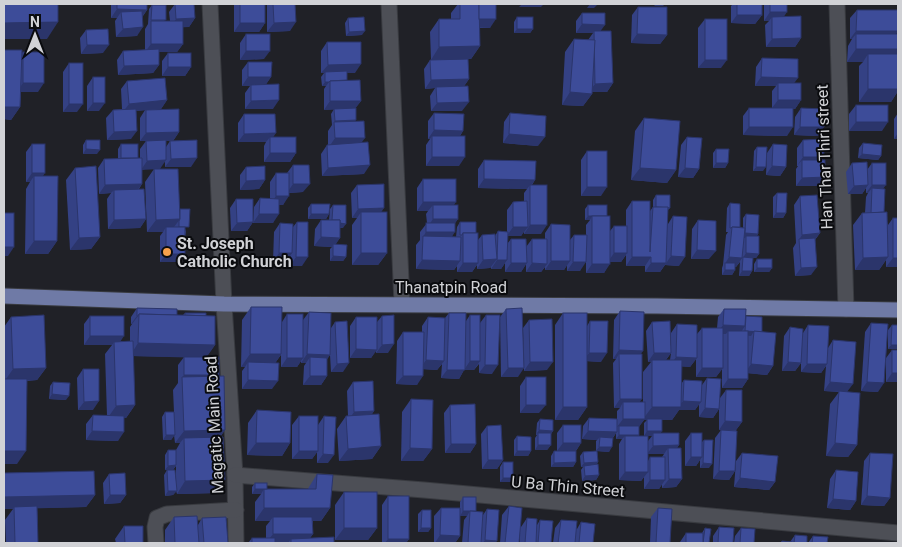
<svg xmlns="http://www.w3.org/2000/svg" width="902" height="547" viewBox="0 0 902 547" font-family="Roboto,sans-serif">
<rect width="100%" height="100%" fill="#202127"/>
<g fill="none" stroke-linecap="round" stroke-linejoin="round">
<defs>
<g id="minor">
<polyline points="210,4 224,304 235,475 236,543"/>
<polyline points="389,4 402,304"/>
<polyline points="837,4 846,309"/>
<polyline points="235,475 424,490 898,533"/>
<polyline points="156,543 155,527 157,518 167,514 236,510"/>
</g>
<polyline id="major" points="4,296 224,304 657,306 898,310"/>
</defs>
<use href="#minor" stroke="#393b40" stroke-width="17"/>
<use href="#major" stroke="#393b40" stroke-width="17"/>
<use href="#minor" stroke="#4d4f56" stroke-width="15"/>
<use href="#major" stroke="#6f7aa6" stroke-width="15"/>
</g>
<g fill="#344184" fill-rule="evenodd">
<polygon points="111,4 147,4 147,10 143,16 137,36 116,37 115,21 117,18 111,18"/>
<polygon points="175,4 195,18 189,27 183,27 183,44 177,52 159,52 159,65 153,73 118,75 117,60 123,51 145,50 145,29 148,24 149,9 152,5 165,21 170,21 169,12"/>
<polygon points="234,4 265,4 265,23 259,32 234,32"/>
<polygon points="267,4 295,4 290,31 267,32"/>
<polygon points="458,4 496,4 490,28 479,28 480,46 471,59 431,60 430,32 439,19 451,19 451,13"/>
<polygon points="733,4 762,4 762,15 755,24 731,23 731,6"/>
<polygon points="764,4 787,4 783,16 801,38 795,47 766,47 765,25 769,21 764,21"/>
<polygon points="638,7 667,35 660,44 631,43 632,15"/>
<polygon points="857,10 898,31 896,34 898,34 898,91 891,102 859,102 859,66 863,62 847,62 848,46 852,39 850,39 850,18"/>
<polygon points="582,13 601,31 613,83 607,92 592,92 592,94 583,106 562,105 565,52 574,39 588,40 593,33 576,33 576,21"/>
<polygon points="517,17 533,29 530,33 514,33 514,22"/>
<polygon points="348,18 362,35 346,36 345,23"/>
<polygon points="705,19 721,68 698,68 698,28"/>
<polygon points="86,30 103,53 81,54 80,38"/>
<polygon points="246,34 264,59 240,60 240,43"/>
<polygon points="327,42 355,73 347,73 347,80 361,101 355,108 355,121 361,143 364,174 322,176 321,154 327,145 328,145 328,131 332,125 331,114 334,109 324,110 324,89 326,86 322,86 321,77 324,73 321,73 321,51"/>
<polygon points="4,50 22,53 23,52 38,92 21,92 20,107 11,120 4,119"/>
<polygon points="168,53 191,67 185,76 162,76 162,61"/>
<polygon points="762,58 794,83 801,100 795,109 793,109 787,136 743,135 743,116 749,108 772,108 772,91 776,86 755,86 756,67"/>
<polygon points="430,60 469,79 464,86 462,111 431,111 430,96 435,88 425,89 424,69"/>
<polygon points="248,62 271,77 266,84 273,109 245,109 245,93 250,86 242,86 242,70"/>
<polygon points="69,63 77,112 63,112 63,72"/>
<polygon points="93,77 99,111 87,111 87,86"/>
<path d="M 127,81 L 167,100 L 161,109 L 155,110 L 179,132 L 173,141 L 191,167 L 165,167 L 165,162 L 142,170 L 142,184 L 139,189 L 146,219 L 140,228 L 108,229 L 107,199 L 111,193 L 99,194 L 98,168 L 104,159 L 118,159 L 118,149 L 121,144 L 137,158 L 140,158 L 140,149 L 146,141 L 140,141 L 140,118 L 145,110 L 136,111 L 131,139 L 107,140 L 106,118 L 113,110 L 122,109 L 121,89 ZM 166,141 L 170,141 L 166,147 Z"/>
<polygon points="856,105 882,131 849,131 849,114"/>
<polygon points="801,108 818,136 794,135 795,117"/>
<polygon points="434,113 463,131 460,136 459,166 426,166 426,145 430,139 428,139 428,121"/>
<polygon points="510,113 538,146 503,143 504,122"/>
<polygon points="898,113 898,139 894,139 894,119"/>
<polygon points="244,114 273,137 296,153 290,162 264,162 264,146 266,142 238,142 238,123"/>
<polygon points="644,118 676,170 667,183 631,180 635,131"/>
<polygon points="687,137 699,169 693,178 678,177 681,145"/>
<polygon points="86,140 97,154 83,154 83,145"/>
<polygon points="803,140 824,157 822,160 825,177 819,186 796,186 796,169 798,166 797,166 797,148"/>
<polygon points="863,143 881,156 878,160 858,158 859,148"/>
<polygon points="32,144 43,176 57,241 48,254 25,254 26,189 30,182 26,182 26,152"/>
<polygon points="773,144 786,167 780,176 766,175 767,153"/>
<polygon points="757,147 763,171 753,171 754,151"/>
<polygon points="716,149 728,163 725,168 713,168 713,153"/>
<polygon points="587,151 601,196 581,196 581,160"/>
<polygon points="484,160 535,180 532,185 541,234 524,234 524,231 521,236 507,236 507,244 511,239 526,247 532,239 545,239 545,233 551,224 570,240 574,235 586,235 586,225 590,220 585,220 585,209 588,205 607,216 610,231 614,226 626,226 626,210 632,201 650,211 653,207 653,200 656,195 670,208 668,210 668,224 673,216 679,266 665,265 660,272 645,272 645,266 626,266 626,255 621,262 610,262 604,273 586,273 586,253 580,271 567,271 567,265 564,270 545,270 545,267 541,272 526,272 526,264 521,272 505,272 505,263 501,269 491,269 491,267 490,268 477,269 477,265 472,272 457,272 457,266 454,270 416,269 416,245 420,240 420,232 427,223 426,214 428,211 417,211 417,188 423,179 454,205 458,219 455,223 452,237 456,237 457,227 460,222 476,233 478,240 482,235 495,236 498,231 507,232 507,210 513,202 524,201 524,193 527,189 478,188 478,169"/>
<polygon points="852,163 867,170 872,163 883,189 884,212 888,225 893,218 898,267 886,267 886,260 879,270 855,270 853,225 862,213 865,213 866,197 868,193 866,193 866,188 862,194 848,194 846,172"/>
<polygon points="293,165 303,192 289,193 283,205 279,205 273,223 253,223 254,207 260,198 270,198 270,182 276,173 287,173"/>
<polygon points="246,167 265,180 259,189 240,190 240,175"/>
<polygon points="75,168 100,237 91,249 70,250 66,180"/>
<polygon points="154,169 180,209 186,232 179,262 160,262 160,236 163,232 147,232 145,182"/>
<polygon points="357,185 381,212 387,253 378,265 352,265 352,225 357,218 352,218 351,193"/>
<polygon points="777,193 786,213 783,218 773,218 773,197"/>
<polygon points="800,196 820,233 815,240 811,275 795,276 793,248 796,243 794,205"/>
<polygon points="236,199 253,222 247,231 231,231 230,208"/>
<polygon points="730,203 740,227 743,228 743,218 746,214 758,234 757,236 759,254 756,258 753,258 752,271 749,276 739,276 740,262 736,267 735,267 735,270 732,275 722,275 722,268 723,265 726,235 728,232 726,232 727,208"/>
<polygon points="311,204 329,214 326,219 308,219 308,208"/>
<polygon points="333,205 343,228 340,228 340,238 335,244 346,257 343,261 330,261 330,249 332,247 314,246 315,229 321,220 329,220 330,209"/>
<polygon points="698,220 709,259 691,259 692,229"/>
<polygon points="297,222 302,266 290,266 291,256 286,262 273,262 274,232 280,223 293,227"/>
<polygon points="757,259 772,268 769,272 754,272 754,264"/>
<polygon points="251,307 282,322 287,314 303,320 309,312 331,328 335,322 343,372 331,372 330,355 327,359 327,376 321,385 303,385 304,366 306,363 301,363 301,361 297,367 281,367 281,355 275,363 272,389 242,389 242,371 245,367 241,367 242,320"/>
<polygon points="137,308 177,315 183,315 185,313 206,316 215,345 206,357 219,375 225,430 220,437 216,493 177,494 176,491 173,495 165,496 164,475 167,470 176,490 176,466 173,470 165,470 165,455 168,450 176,450 180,443 175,443 174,435 171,440 163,440 162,417 165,412 174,412 173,390 178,383 178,365 184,357 133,356 135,405 126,418 124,418 118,441 86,440 86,424 93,415 107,416 105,354 112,345 84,345 84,324 90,316 120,341 130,341 130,327 132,324 131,324 131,317"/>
<polygon points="506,309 518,377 501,377 500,317"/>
<path d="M 724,309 L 745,317 L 762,332 L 773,366 L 767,375 L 748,373 L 748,379 L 742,388 L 722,388 L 722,369 L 716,377 L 696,377 L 696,359 L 690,367 L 681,366 L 681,384 L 684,380 L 702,385 L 707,378 L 720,398 L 726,390 L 742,422 L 736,430 L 735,471 L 729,480 L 713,479 L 715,438 L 721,430 L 719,430 L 719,409 L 713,418 L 699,417 L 699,404 L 695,410 L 679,410 L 672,420 L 662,420 L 661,433 L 679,445 L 677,448 L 682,479 L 676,487 L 662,488 L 662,484 L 659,489 L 644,489 L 644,477 L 641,481 L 619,480 L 619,444 L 622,439 L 616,439 L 616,433 L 613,438 L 609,452 L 597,451 L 598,462 L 596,465 L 599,475 L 596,480 L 582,481 L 581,470 L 583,467 L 581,467 L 580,456 L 583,452 L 596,451 L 596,441 L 597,440 L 582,439 L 583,426 L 589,418 L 617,419 L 617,411 L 620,408 L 614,408 L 613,363 L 616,359 L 613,359 L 614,320 L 620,311 L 640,354 L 640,402 L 643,402 L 643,372 L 651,362 L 648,362 L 646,331 L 652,322 L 671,346 L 671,333 L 677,324 L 697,334 L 702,328 L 717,328 L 718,317 ZM 671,353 L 670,360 L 666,360 ZM 644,420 L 647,420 L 644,423 L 644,436 L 639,436 L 639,426 ZM 648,436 L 652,436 L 648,441 ZM 648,454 L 664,454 L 662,457 L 650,457 L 648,461 Z"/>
<polygon points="449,313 466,321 470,315 480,323 486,315 492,374 479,373 479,364 474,370 464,370 459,379 441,378 442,364 437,370 423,369 417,385 396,384 397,341 403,332 422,332 422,326 428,317 445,318"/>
<polygon points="563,313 587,326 590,321 601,362 587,361 587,407 578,420 555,420 555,325"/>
<polygon points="382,316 388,353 376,353 376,350 371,358 350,358 350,326 356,317 377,322"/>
<polygon points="11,317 46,368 37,380 27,381 17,464 4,379 4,327"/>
<polygon points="529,320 547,370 524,371 523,328"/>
<polygon points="871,323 878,392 861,391 865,332"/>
<polygon points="808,325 828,348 833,340 847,392 857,445 848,457 826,456 830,404 839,392 824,391 826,366 821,373 801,372 801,354 801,363 795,371 782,371 784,336 790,327 803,333"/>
<polygon points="892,325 898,325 898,349 888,349 888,330"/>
<polygon points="892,350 898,382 886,382 886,358"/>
<polygon points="83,369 93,410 78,410 77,378"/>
<polygon points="526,377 539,413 520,413 520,386"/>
<polygon points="53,382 66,400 49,399 50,386"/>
<polygon points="353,382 374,411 372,414 381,446 372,459 339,461 337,429 346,416 348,416 347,391"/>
<polygon points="411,399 432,449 423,461 401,461 402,412"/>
<polygon points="450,405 476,444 470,453 445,453 444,413"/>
<polygon points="257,410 290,443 282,456 247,455 248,423"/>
<polygon points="299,416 318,436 318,425 324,416 328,463 317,463 317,452 312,459 292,459 292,425"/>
<polygon points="540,419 553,431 551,434 551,445 547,450 535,450 535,438 537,435 536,435 537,423"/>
<polygon points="563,425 581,443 576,451 576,462 573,467 551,467 551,456 554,451 557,451 557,433"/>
<polygon points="487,426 503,460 497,469 482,469 481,434"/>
<polygon points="691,433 702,442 704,440 709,468 700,468 700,460 696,466 685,466 685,441"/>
<polygon points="517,436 531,451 528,456 514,456 514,440"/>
<polygon points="742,453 775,482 769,490 734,487 736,461"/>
<polygon points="870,453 890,498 884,506 861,505 864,461"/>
<polygon points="503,462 513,478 510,482 500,482 500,467"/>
<polygon points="836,470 856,501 850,510 827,508 830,479"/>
<polygon points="4,473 95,495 86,507 37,508 38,543 6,543 5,520 13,509"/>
<polygon points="109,474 126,495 120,503 104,504 103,483"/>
<polygon points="317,474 330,508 321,521 313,521 313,534 310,538 334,543 248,543 252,538 266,538 266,526 270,521 255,521 255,502 261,494 252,494 252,487 255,483 267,489 308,489 309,487"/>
<polygon points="344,492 377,528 368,540 335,540 335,505"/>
<polygon points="388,496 409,539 406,543 382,543 382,505"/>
<polygon points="463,497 476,511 483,515 487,509 495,543 462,543 464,520 467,516 460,516 460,536 455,543 434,543 434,516 441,508 460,508 460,502"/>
<polygon points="509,506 521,527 527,518 537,525 540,520 551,543 520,543 520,529 519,543 500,543 502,515"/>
<polygon points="658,508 670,543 650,543 651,517"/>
<polygon points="422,510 431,528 428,532 418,532 418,514"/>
<polygon points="174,517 198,525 202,518 228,543 165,543 165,530"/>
<polygon points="561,520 577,529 581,522 593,543 553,543 555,528"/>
<polygon points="124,526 143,543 116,543 115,539"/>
<polygon points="719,527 733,543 713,543 713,536"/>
<polygon points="705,528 709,543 680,543 680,542 686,533 702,533"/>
<polygon points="741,528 754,543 734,543 735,536"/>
<polygon points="795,535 807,543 780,543 782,541 790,542"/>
<polygon points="813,536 827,543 808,543"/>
</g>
<g fill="#2b356b">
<polygon points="85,4 99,4 84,5"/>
<polygon points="522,4 544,4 541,7 519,7"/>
<polygon points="590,4 598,4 594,8 587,8"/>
<polygon points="656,4 665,4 663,6 654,6"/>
<polygon points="117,9 147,10 141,18 121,12 117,18 111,18"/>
<polygon points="770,12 787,12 781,21 772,17 769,21 764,21"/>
<polygon points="737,15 762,15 755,24 731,23"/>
<polygon points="195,18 189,27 170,28 176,19"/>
<polygon points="478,19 496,19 490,28 472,27"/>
<polygon points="58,22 47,39 4,39 4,23"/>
<polygon points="296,22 290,31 267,32 274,23"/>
<polygon points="240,23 265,23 259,32 234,32"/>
<polygon points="582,24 605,25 599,33 594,31 593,33 576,33"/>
<polygon points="143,27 137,36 116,37 123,29"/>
<polygon points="517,29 533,29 530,33 514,33"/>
<polygon points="365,31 362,35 346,36 349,32"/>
<polygon points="856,31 898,31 892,40 856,34 852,39 850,39"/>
<polygon points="637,34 667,35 660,44 631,43"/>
<polygon points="801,38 795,47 766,47 772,39"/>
<polygon points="151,44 183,44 177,52 145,52"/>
<polygon points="87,45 109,45 103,53 81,54"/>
<polygon points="480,46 471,59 431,60 439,47"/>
<polygon points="856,49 898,49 898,62 868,54 863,62 847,62"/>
<polygon points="246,51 270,51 264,59 240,60"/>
<polygon points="705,60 727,60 721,68 698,68"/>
<polygon points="361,64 355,73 321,73 328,65"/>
<polygon points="159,65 153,73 118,75 124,66"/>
<polygon points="168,67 191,67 185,76 162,76"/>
<polygon points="248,77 271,77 265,86 251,85 250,86 242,86"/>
<polygon points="761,77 798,78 792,86 778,83 776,86 755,86"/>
<polygon points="469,79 463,88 436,87 435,88 425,89 431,80"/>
<polygon points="325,82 329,82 326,86 322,86"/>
<polygon points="23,83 44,83 38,92 17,92"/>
<polygon points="613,83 607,92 589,92 595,84"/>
<polygon points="868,89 898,89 898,91 891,102 859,102"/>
<polygon points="570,92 592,94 583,106 562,105"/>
<polygon points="167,100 161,109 123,112 129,104"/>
<polygon points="279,100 273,109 245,109 251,101"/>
<polygon points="778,100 801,100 795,109 772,108"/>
<polygon points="330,101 361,101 355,109 324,110"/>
<polygon points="469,102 462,111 431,111 437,103"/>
<polygon points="93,103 105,103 99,111 87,111"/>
<polygon points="69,104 83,104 77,112 63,112"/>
<polygon points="4,107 20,107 11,120 4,119"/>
<polygon points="356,120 353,124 334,122 331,125 335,121"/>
<polygon points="856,122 888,122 882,131 849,131"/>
<polygon points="749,127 793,127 787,136 743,135"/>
<polygon points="800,127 824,127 818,136 794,135"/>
<polygon points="434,130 463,131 457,140 432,136 430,139 428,139"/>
<polygon points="137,131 131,139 107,140 114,132"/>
<polygon points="179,132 173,141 140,141 146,133"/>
<polygon points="276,133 270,142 270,137 266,142 238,142 244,134"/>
<polygon points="898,133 898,139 894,139"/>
<polygon points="509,134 545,137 538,146 503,143"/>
<polygon points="335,138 365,138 359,146 329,147"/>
<polygon points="86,149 100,150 97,154 83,154"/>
<polygon points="270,153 296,153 290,162 264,162"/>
<polygon points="862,154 881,156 878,160 858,158"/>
<polygon points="432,157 465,157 459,166 426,166"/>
<polygon points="803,157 824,157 818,166 802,160 797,166"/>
<polygon points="197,158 191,167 165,167 171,159"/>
<polygon points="166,160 160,169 141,170 147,161"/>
<polygon points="716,163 728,163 725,168 713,168"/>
<polygon points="370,165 364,174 322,176 328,168"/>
<polygon points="772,166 786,167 780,176 766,175"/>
<polygon points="756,167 766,167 763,171 753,171"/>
<polygon points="640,168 676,170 667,183 631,180"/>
<polygon points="685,168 699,169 693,178 678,177"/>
<polygon points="32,173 45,173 39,182 34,176 30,182 26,182"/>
<polygon points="825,177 819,186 796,186 802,178"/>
<polygon points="484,179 535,180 530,187 530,185 527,189 478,188"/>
<polygon points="265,180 259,189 240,190 246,181"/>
<polygon points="142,184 136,192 114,190 111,193 99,194 105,185"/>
<polygon points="293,184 310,184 303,192 287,193"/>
<polygon points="868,185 862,194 848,194 854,186"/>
<polygon points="872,185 886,185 880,193 872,188 868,193 866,193"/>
<polygon points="587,187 607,187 601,196 581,196"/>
<polygon points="276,196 289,196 283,205 270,205"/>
<polygon points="423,202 456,202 450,211 433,205 428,211 417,211"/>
<polygon points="384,208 378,217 361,212 357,218 352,218 358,209"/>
<polygon points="776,213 786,213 783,218 773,218"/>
<polygon points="259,214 279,214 273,223 253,223"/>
<polygon points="311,214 329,214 326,219 308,219"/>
<polygon points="588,216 607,216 592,216 590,220 585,220"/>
<polygon points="146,219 140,228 108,229 114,220"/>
<polygon points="180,219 171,231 166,227 163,232 147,232 156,220"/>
<polygon points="433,219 458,219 452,227 427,228"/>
<polygon points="253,222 247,231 231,231 237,223"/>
<polygon points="332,223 346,224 343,228 329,227"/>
<polygon points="530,225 547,225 541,234 524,234"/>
<polygon points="513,227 528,227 521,236 507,236"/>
<polygon points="426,232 455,232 449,241 423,237"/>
<polygon points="745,233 758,234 755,238 746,236 745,238 742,238"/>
<polygon points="820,233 813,242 799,240 802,235"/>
<polygon points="100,237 91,249 70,250 79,238"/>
<polygon points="321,237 340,238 334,247 333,244 332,247 314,246"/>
<polygon points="34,241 57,241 48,254 25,254"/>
<polygon points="4,247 14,247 8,256 4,256"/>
<polygon points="697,250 716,251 709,259 691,259"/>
<polygon points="279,253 292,253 286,262 273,262"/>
<polygon points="361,253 387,253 378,265 352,265"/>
<polygon points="614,253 627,253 621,262 608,262"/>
<polygon points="746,253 759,254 756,258 743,258"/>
<polygon points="166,254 185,254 179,262 160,262"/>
<polygon points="333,256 346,257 343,261 330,261"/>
<polygon points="671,256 685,257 679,266 665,265"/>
<polygon points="296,257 308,257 302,266 290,266"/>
<polygon points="632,257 651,257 645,266 626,266"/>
<polygon points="729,257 742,258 736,267 725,266 725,264"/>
<polygon points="888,257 879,270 855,270 863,258"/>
<polygon points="893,258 898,258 898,267 886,267"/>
<polygon points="497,259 490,268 477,269 483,260"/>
<polygon points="422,260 460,261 454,270 416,269"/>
<polygon points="497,260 507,260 501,269 491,269"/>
<polygon points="551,261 570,261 564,270 545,270"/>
<polygon points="573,262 586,262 580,271 567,271"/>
<polygon points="463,263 478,263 472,272 457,272"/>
<polygon points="511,263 527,263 521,272 505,272"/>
<polygon points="532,263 547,264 541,272 526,272"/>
<polygon points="651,263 666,263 660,272 645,272"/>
<polygon points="592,264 610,264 604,273 586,273"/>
<polygon points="817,267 811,275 795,276 801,268"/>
<polygon points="757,268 772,268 769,272 754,272"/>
<polygon points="725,270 735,270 732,275 722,275"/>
<polygon points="742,271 752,271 749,276 739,276"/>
<polygon points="137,316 138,316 132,324 131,324"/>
<polygon points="723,325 745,326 739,335 728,331 726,334 717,334"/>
<polygon points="745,331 754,331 751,336 742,335"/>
<polygon points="90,336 124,336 118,345 114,342 112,345 84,345"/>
<polygon points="138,343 215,345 206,358 130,356"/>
<polygon points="394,344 388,353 376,353 382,345"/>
<polygon points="891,345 898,345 898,349 888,349"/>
<polygon points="356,349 377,350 371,358 350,358"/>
<polygon points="619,350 643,351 637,359 619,354 616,359 613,359"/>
<polygon points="589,353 607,353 601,362 583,361"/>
<polygon points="654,353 671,353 665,361 652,360 651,362 648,362"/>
<polygon points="250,354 281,354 273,367 248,362 245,367 241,367"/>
<polygon points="307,354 330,355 324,364 310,357 306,363 301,363"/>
<polygon points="676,357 697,358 690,367 670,366"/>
<polygon points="287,358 303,358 297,367 281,367"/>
<polygon points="426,360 444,361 437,370 420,369"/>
<polygon points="470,361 480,361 474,370 464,370 459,379 441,378 447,370 464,370"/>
<polygon points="530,362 553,362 547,370 524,371"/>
<polygon points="788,362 801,363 795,371 782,371"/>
<polygon points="349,363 343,372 331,372 337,364"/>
<polygon points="751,364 773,366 767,375 745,373"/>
<polygon points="807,364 827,364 821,373 801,372"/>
<polygon points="485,365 498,365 492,374 479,373"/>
<polygon points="46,368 37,380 4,382 13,369"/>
<polygon points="508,368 524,368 518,377 501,377"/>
<polygon points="702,368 723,368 716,377 696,377"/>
<polygon points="892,373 898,373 898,382 886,382"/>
<polygon points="184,375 219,375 213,384 182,378"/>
<polygon points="310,376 327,376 321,385 303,385"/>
<polygon points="403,376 423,376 417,385 396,384"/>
<polygon points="728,379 748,379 742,388 722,388"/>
<polygon points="248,380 278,381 272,389 242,389"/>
<polygon points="830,382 853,384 847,392 824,391"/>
<polygon points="867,382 884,383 878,392 861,391"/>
<polygon points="52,394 69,396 66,400 49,399"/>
<polygon points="620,399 642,399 636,407 623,402 620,408 614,408"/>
<polygon points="99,401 93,410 78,410 84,402"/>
<polygon points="683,401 701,402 695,410 679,410 672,420 644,420 639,427 619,426 617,427 623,419 643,419 652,407 678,407"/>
<polygon points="135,405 126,418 107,419 116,406"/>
<polygon points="526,405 546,405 539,413 520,413"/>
<polygon points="563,407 587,407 578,420 555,420"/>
<polygon points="705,408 719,409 713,418 699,417"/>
<polygon points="374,411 368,420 348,421 354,412"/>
<polygon points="725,421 742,422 736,430 719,430"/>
<polygon points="225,430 216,442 184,438 180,443 175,443 184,431"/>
<polygon points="539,430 553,431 550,435 538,433 536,435"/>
<polygon points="92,431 124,432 118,441 86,440"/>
<polygon points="588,431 617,432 611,440 600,437 597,440 582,439"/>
<polygon points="647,431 662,431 659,436 653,433 652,436 644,436"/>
<polygon points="166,435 175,435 171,440 163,440"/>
<polygon points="619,435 639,435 636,439 625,436 622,439 616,439"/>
<polygon points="256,443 290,443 282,456 247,455"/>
<polygon points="563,443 581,443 575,452 557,451"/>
<polygon points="835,443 857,445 848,457 826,456"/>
<polygon points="451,444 476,444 470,453 445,453"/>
<polygon points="538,445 551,445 547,450 535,450"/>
<polygon points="679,445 673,454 668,448 664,454 647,454 653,446"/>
<polygon points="381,446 372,459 339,461 348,449"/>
<polygon points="599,447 612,447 609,452 596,451"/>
<polygon points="410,448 432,449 423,461 401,461"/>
<polygon points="4,451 26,451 17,464 4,464"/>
<polygon points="299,451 318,451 312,459 292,459"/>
<polygon points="517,451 531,451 528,456 514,456"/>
<polygon points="323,454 334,455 328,463 317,463"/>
<polygon points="691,457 702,457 696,466 685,466"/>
<polygon points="488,460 503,460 497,469 482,469"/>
<polygon points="576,462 573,467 551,467 554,463"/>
<polygon points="598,462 595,466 584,466 583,467 581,467 584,463"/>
<polygon points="703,463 712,464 709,468 700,468"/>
<polygon points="176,465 173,470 165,470 168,466"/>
<polygon points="719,471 735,471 729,480 713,479"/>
<polygon points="625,472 648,472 641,481 619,480"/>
<polygon points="599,475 596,480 582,481 585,476"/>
<polygon points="503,478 513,478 510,482 500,482"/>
<polygon points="740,478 775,482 769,490 734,487"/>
<polygon points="669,479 682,479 676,487 662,488"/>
<polygon points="225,480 216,493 177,494 185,481"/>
<polygon points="650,480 665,480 659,489 644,489"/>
<polygon points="255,489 264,489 261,494 252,494"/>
<polygon points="168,491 177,491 173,495 165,496"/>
<polygon points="95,495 86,507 14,509 14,507 13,509 4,509 4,497"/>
<polygon points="110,495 126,495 120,503 104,504"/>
<polygon points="867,496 890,498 884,506 861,505"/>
<polygon points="833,499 856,501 850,510 827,508"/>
<polygon points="264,508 330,508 321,521 273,521 273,517 270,521 255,521"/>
<polygon points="463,511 470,511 467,516 460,516"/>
<polygon points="344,528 377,528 368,540 335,540"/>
<polygon points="421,528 431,528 428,532 418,532"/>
<polygon points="273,534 313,534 307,542 291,539 288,543 266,543"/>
<polygon points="440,535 460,536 455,543 435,543"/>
<polygon points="388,539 409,539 406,543 385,543"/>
<polygon points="485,540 497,541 495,543 483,543"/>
</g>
<g fill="#3d4c99" stroke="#2b356b">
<polygon points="4,4 58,4 58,22 4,23"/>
<polygon points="117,4 147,4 147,10 117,9"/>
<polygon points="175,4 194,4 195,18 176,19"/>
<rect x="240" y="4" width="25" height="19"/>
<polygon points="273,4 295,4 296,22 274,23"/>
<polygon points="460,4 479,4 480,46 439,47 439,19 460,19"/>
<rect x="479" y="4" width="17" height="15"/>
<rect x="737" y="4" width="25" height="11"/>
<rect x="770" y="4" width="17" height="8"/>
<polygon points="152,5 166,5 166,20 151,20"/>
<polygon points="638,7 667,7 667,35 637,34"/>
<polygon points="857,10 898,10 898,31 856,31"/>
<polygon points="142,11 143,27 123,29 121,12"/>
<polygon points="582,13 605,13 605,25 582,24"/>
<polygon points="801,16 801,38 772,39 772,17"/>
<polygon points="364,17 365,31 349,32 348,18"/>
<rect x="517" y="17" width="16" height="12"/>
<rect x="705" y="19" width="22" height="41"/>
<rect x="151" y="21" width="32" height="23"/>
<polygon points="108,29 109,45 87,45 86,30"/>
<polygon points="594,31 611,31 613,83 595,84"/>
<rect x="246" y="34" width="24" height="17"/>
<rect x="856" y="34" width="42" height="15"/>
<polygon points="574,39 595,40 592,94 570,92"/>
<polygon points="327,42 361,42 361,64 328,65"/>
<polygon points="159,49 159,65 124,66 123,51"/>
<polygon points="4,50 22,50 20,107 4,107"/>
<rect x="23" y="52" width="21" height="31"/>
<rect x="168" y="53" width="23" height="14"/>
<rect x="868" y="54" width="30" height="35"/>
<polygon points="762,58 798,59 798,78 761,77"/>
<polygon points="468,59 469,79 431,80 430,60"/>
<polygon points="248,62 272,62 271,77 248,77"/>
<rect x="69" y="63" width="14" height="41"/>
<polygon points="347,71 347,80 330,81 329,82 325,82 325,72"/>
<rect x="93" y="77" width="12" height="26"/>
<polygon points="165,78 167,100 129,104 127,81"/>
<polygon points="360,80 361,101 330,101 330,81"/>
<rect x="778" y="83" width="23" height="17"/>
<polygon points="279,84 279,100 251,101 251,85"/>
<polygon points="468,86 469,102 437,103 436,87"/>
<rect x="856" y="105" width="32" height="17"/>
<polygon points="356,108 356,120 335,121 334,109"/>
<rect x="749" y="108" width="44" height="19"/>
<polygon points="801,108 824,109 824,127 800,127"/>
<polygon points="136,109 137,131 114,132 113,110"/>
<polygon points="179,109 179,132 146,133 146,110"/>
<polygon points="434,113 464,114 463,131 434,130"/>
<polygon points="510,113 546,116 545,137 509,134"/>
<polygon points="244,114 275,114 276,133 244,134"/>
<polygon points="644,118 680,121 676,170 640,168"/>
<polygon points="364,121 365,138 335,138 334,122"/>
<rect x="432" y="136" width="33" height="21"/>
<rect x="270" y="137" width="26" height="16"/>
<polygon points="687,137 702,138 699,169 685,168"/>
<polygon points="824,139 824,157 803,157 803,140"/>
<polygon points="86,140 100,140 100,150 86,149"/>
<polygon points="166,140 166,160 147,161 146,141"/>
<polygon points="197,140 197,158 171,159 170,141"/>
<polygon points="368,142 370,165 328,168 327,145"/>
<polygon points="863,143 882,145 881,156 862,154"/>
<rect x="32" y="144" width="13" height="29"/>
<rect x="121" y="144" width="17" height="14"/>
<polygon points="773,144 787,145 786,167 772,166"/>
<polygon points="757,147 767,147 766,167 756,167"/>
<polygon points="716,149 729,149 728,163 716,163"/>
<rect x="587" y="151" width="20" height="36"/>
<polygon points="142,158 142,184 105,185 104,159"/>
<polygon points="484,160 536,161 535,180 484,179"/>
<polygon points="802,160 825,160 825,177 802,178"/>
<polygon points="867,162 868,185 854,186 852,163"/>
<rect x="872" y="163" width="14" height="22"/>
<polygon points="293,165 309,165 310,184 293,184"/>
<polygon points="96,166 100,237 79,238 75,168"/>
<polygon points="265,166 265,180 246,181 246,167"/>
<polygon points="154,169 178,169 180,219 156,220"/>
<rect x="276" y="173" width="13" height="23"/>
<polygon points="34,176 58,176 57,241 34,241"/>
<rect x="423" y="179" width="33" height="23"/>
<polygon points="384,184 384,208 358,209 357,185"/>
<rect x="530" y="185" width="17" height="40"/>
<polygon points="872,188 885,189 884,212 871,213"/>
<polygon points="144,189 146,219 114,220 114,190"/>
<polygon points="777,193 787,193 786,213 776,213"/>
<polygon points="656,195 670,195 670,208 656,207"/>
<polygon points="817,195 820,233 802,235 800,196"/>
<polygon points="260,198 279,199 279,214 259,214"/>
<polygon points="236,199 253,199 253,222 237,223"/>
<polygon points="527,201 528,227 513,227 513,202"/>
<polygon points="632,201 650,201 650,252 653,207 668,207 666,263 651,263 651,257 632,257"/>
<polygon points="730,203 740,204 740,227 732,227 731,228 730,228"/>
<polygon points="311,204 330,204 329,214 311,214"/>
<polygon points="333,205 346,205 346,224 340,223 340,220 332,220"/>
<rect x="433" y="205" width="25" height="14"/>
<rect x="588" y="205" width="19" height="11"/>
<polygon points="180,209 190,209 189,227 179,227 179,221 180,219"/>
<rect x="361" y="212" width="26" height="41"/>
<polygon points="887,212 888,257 863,258 862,213"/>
<rect x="4" y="213" width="10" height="34"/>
<polygon points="746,214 759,215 758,234 745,233"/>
<rect x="592" y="216" width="18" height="48"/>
<polygon points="673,216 687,217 685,257 671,256"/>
<rect x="893" y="218" width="5" height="40"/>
<polygon points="321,220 340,220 340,238 321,237"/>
<polygon points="698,220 716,221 716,251 697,250"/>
<polygon points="297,222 308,222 308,257 296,257"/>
<polygon points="460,222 476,222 476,233 463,233 462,235 460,235"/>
<polygon points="280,223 293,224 292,253 279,253"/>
<rect x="426" y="223" width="29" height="9"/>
<polygon points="551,224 570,225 570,261 551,261"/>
<rect x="614" y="226" width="13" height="27"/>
<rect x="166" y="227" width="19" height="27"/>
<polygon points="732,227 745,228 742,258 729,257"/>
<polygon points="498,231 508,232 507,260 497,260"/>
<rect x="463" y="233" width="15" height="30"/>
<polygon points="495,234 497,259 483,260 482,235"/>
<polygon points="574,235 587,235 586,262 573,262"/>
<polygon points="423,236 461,237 460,261 422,260"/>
<polygon points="746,236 759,236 759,254 746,253"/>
<polygon points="815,238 817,267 801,268 799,239"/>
<polygon points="511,239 526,239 527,263 511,263"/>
<polygon points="532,239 547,239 547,264 532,263"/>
<polygon points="333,244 347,245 346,257 333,256"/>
<polygon points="743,257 753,258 752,271 742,271"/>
<rect x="757" y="259" width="15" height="9"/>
<rect x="725" y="263" width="10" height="7"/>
<polygon points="251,307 282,307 281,354 250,354"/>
<polygon points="137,308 177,309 177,315 139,314 138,316 137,316"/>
<polygon points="522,308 524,368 508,368 506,309"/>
<polygon points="724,309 746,309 745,326 723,325"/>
<polygon points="620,311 644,312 643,351 619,350"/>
<polygon points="309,312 331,313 330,355 307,354"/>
<polygon points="185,313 206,313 206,316 185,315"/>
<polygon points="449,313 466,313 465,370 447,370"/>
<rect x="563" y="313" width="24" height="94"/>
<polygon points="139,314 215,316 215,345 138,343"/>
<rect x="287" y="314" width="16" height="44"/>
<polygon points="44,315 46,368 13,369 11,317"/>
<polygon points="394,315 394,344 382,345 382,316"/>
<rect x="470" y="315" width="10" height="46"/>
<polygon points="486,315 500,315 498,365 485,365"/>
<rect x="90" y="316" width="34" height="20"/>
<polygon points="746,316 762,317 762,332 745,331"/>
<polygon points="356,317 377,317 377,350 356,349"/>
<polygon points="428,317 445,318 444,361 426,360"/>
<polygon points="552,319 553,362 530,362 529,320"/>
<polygon points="347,321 349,363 337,364 335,322"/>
<polygon points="590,321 608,321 607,353 589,353"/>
<polygon points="670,321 671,353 654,353 652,322"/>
<polygon points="871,323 888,324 884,383 867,382"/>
<polygon points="677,324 697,325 697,358 676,357"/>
<polygon points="808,325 829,326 827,364 807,364"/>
<polygon points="892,325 898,325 898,345 891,345"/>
<polygon points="790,327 803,329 801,363 788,362"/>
<rect x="702" y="328" width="21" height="40"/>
<rect x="728" y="331" width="20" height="48"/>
<polygon points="754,331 776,333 773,366 751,364"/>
<polygon points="403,332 424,332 423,376 403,376"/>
<polygon points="833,340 856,342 853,384 830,382"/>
<polygon points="133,341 135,405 116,406 114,342"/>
<rect x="892" y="350" width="6" height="23"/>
<polygon points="619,354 642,354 642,399 620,399"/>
<rect x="184" y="357" width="35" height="18"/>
<polygon points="310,357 327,358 327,376 310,376"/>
<polygon points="652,360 682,360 681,407 652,407"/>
<polygon points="248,362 279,363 278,381 248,380"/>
<polygon points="83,369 99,369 99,401 84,402"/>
<polygon points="224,376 225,430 184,431 182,377"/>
<rect x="526" y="377" width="20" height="28"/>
<polygon points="707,378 721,379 719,409 705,408"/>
<polygon points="4,379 27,379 26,451 4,451"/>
<polygon points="684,380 702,381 701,402 683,401"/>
<polygon points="373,381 374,411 354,412 353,382"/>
<polygon points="53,382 70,383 69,396 52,394"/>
<polygon points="726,390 742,390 742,422 725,421"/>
<polygon points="839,391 860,393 857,445 835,443"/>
<polygon points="411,399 433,400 432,449 410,448"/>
<rect x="623" y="402" width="22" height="17"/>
<polygon points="475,404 476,444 451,444 450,405"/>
<polygon points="257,410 291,412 290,443 256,443"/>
<polygon points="165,412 174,412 175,435 166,435"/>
<polygon points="379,414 381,446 348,449 346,416"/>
<polygon points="93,415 124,416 124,432 92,431"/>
<rect x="299" y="416" width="19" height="35"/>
<polygon points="324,416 336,417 334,455 323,454"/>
<polygon points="589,418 617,419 617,432 588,431"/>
<polygon points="540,419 553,420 553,431 539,430"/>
<rect x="647" y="419" width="15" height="12"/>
<polygon points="501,425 503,460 488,460 487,426"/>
<rect x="563" y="425" width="18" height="18"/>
<rect x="619" y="426" width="20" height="9"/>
<polygon points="721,430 737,431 735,471 719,471"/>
<rect x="538" y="433" width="13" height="12"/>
<polygon points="653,433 679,433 679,445 653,446"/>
<rect x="691" y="433" width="11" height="24"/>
<polygon points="517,436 531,437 531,451 517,451"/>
<rect x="625" y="436" width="23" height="36"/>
<polygon points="223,437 225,480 185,481 184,438"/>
<polygon points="600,437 613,438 612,447 599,447"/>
<polygon points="704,440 713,440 712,464 703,463"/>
<polygon points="668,448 681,448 682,479 669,479"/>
<polygon points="168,450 176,450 176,465 168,466"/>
<polygon points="554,451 576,451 576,462 554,463"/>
<polygon points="597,451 598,462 584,463 583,452"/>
<polygon points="742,453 778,456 775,482 740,478"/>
<polygon points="870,453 893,454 890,498 867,496"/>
<rect x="650" y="457" width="15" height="23"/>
<rect x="503" y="462" width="10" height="16"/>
<polygon points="598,464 599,475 585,476 584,466"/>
<polygon points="167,470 175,470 177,491 168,491"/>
<polygon points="836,470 858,472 856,501 833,499"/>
<polygon points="94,471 95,495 4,497 4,473"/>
<polygon points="125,473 126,495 110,495 109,474"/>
<polygon points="317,474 333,475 330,508 264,508 264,489 316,489"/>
<rect x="255" y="483" width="12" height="6"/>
<rect x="344" y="492" width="33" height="36"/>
<rect x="388" y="496" width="21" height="43"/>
<rect x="463" y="497" width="13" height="14"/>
<polygon points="37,506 38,543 15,543 14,507"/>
<polygon points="509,506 522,508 519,543 505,543"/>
<polygon points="441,508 460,508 460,536 440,535"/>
<polygon points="658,508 672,509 670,543 656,543"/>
<polygon points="487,509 499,510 497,541 485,540"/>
<polygon points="422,510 431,510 431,528 421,528"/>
<polygon points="470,511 483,512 481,543 468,543"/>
<polygon points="197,516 199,543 175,543 174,517"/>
<polygon points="226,517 228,543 204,543 202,518"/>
<polygon points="273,517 312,517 313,534 273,534"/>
<polygon points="527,518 537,519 536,543 525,543"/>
<polygon points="540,520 553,521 551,543 538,543"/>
<polygon points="561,520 577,521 575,543 558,543"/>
<polygon points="581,522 595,524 593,543 579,543"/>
<polygon points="124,526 143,526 143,543 125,543"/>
<polygon points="719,527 734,528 733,543 718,543"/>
<polygon points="705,528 711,529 709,543 703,543"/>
<polygon points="741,528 755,529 754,543 740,543"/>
<rect x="686" y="533" width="17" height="10"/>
<polygon points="795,535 807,536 807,543 794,543"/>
<polygon points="813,536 828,537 827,543 812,543"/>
<polygon points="334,537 334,543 291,543 291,539"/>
<rect x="252" y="538" width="23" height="5"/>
<polygon points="782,541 792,542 792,543 781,543"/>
</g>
<circle fill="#f8a04b" stroke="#0a0b0e" stroke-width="2" cx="167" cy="252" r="5"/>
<g text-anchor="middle" stroke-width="4" stroke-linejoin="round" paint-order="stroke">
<g font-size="16" fill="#d1d2d6" stroke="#0a0b0e">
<text transform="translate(824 157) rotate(-92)" y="6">Han Thar Thiri street</text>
<text x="451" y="293">Thanatpin Road</text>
<text transform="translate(214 425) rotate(-93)" y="6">Magatic Main Road</text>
<text transform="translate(568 486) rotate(5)" y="6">U Ba Thin Street</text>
</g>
<g font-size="16" font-weight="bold" fill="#d1d2d6" stroke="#0a0b0e" text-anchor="start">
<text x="177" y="249">St. Joseph<tspan x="177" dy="18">Catholic Church</tspan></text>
</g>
</g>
<rect width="902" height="547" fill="none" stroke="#d1d2d6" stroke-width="10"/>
<g transform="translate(35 35)" stroke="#0a0b0e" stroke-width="4" paint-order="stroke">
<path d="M0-4L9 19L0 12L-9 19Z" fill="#d1d2d6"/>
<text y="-8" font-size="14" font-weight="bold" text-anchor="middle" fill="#d1d2d6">N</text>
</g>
</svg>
